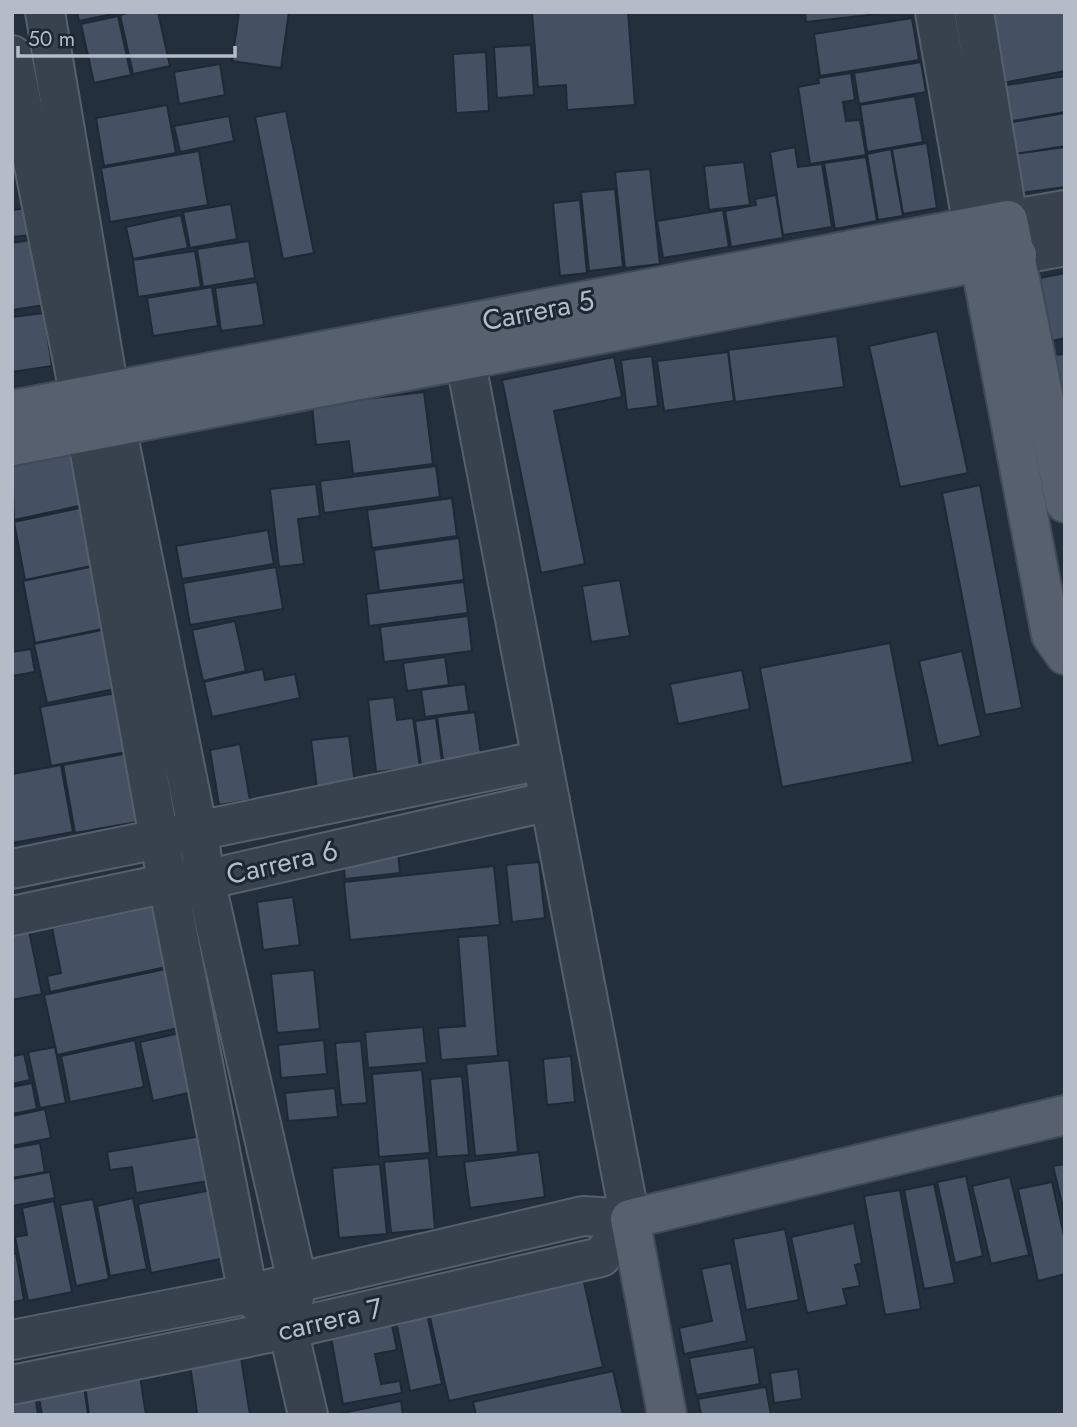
<svg xmlns="http://www.w3.org/2000/svg" width="1077" height="1427" viewBox="0 0 1077 1427" font-family="Jost,sans-serif">
<rect width="100%" height="100%" fill="#242f3e"/>
<g fill="#455162" stroke="#1f2835" stroke-width="2">
<polygon points="77,12 122,12 79,21"/>
<polygon points="132,12 158,12 170,66 133,74 120,15"/>
<polygon points="239,12 289,12 281,68 232,61"/>
<polygon points="532,12 628,12 635,105 567,110 566,85 538,87"/>
<polygon points="805,12 896,12 806,22"/>
<polygon points="989,12 1065,12 1065,71 1003,83"/>
<polygon points="118,16 131,75 94,83 81,24"/>
<polygon points="912,18 919,60 820,76 814,34"/>
<polygon points="531,45 534,95 497,98 494,47"/>
<polygon points="486,52 489,111 456,113 453,54"/>
<polygon points="921,62 926,92 859,104 854,73"/>
<polygon points="220,64 225,95 179,104 174,72"/>
<polygon points="851,73 855,100 843,102 846,121 860,120 866,155 810,164 798,87 819,83 818,78"/>
<polygon points="1065,76 1065,112 1007,122 1001,86"/>
<polygon points="915,96 923,142 867,152 860,105"/>
<polygon points="167,105 176,153 104,166 96,118"/>
<polygon points="286,111 314,253 283,259 255,117"/>
<polygon points="1065,113 1065,146 1012,155 1007,123"/>
<polygon points="229,116 234,141 180,152 174,126"/>
<polygon points="927,143 937,208 903,214 892,149"/>
<polygon points="795,147 798,167 822,164 832,227 783,235 770,152"/>
<polygon points="1065,147 1065,187 1021,193 1015,154"/>
<polygon points="891,149 903,216 878,220 867,154"/>
<polygon points="199,151 208,205 110,222 101,168"/>
<polygon points="866,157 877,221 835,229 824,163"/>
<polygon points="744,162 750,205 709,210 704,166"/>
<polygon points="650,169 660,264 625,268 615,172"/>
<polygon points="615,189 623,267 589,271 581,192"/>
<polygon points="776,195 783,238 731,247 725,211 756,205 755,199"/>
<polygon points="580,200 587,273 560,276 553,203"/>
<polygon points="231,204 237,239 190,248 183,212"/>
<polygon points="27,208 31,235 12,237 12,210"/>
<polygon points="723,210 729,247 663,258 657,221"/>
<polygon points="181,215 188,248 133,259 126,227"/>
<polygon points="36,239 45,305 12,310 12,243"/>
<polygon points="249,241 255,278 203,287 197,249"/>
<polygon points="195,251 201,287 138,297 133,260"/>
<polygon points="1065,273 1065,338 1052,341 1040,278"/>
<polygon points="257,282 264,325 221,331 215,288"/>
<polygon points="212,287 218,326 153,336 147,298"/>
<polygon points="44,313 52,366 12,372 12,317"/>
<polygon points="937,331 968,473 900,487 869,346"/>
<polygon points="837,336 844,387 735,402 728,350"/>
<polygon points="728,352 734,401 664,411 657,361"/>
<polygon points="1065,354 1065,402 1059,402 1053,355"/>
<polygon points="652,356 658,406 627,410 621,360"/>
<polygon points="614,357 622,397 554,411 585,564 541,573 502,380"/>
<polygon points="424,392 433,464 353,474 349,441 316,445 312,405"/>
<polygon points="77,450 88,504 14,520 12,463"/>
<polygon points="436,466 440,497 324,513 320,481"/>
<polygon points="316,484 320,516 298,519 304,564 279,567 270,489"/>
<polygon points="980,485 1022,708 985,715 942,493"/>
<polygon points="452,498 457,536 372,548 367,510"/>
<polygon points="89,506 101,564 25,580 14,522"/>
<polygon points="268,530 274,564 182,579 176,546"/>
<polygon points="459,538 464,580 379,591 374,550"/>
<polygon points="99,565 112,627 35,643 23,581"/>
<polygon points="276,567 283,609 190,625 183,583"/>
<polygon points="620,580 630,636 591,642 582,586"/>
<polygon points="464,582 468,613 369,626 366,594"/>
<polygon points="468,616 472,651 384,662 380,627"/>
<polygon points="235,621 246,671 203,681 192,630"/>
<polygon points="112,628 124,687 47,703 34,644"/>
<polygon points="890,643 913,762 782,787 760,668"/>
<polygon points="31,649 35,672 12,676 12,652"/>
<polygon points="962,651 981,736 938,746 919,661"/>
<polygon points="445,657 449,685 407,691 403,663"/>
<polygon points="263,669 265,680 295,674 300,698 212,717 204,682"/>
<polygon points="742,670 750,709 678,724 670,684"/>
<polygon points="465,684 469,711 425,717 421,690"/>
<polygon points="116,693 126,752 51,766 40,707"/>
<polygon points="394,697 397,720 413,718 420,767 376,772 368,700"/>
<polygon points="475,712 481,755 443,760 437,717"/>
<polygon points="436,718 442,762 421,765 415,721"/>
<polygon points="349,736 355,784 317,789 311,740"/>
<polygon points="240,744 250,800 219,805 210,750"/>
<polygon points="135,752 148,820 75,833 63,765"/>
<polygon points="61,765 73,832 12,843 12,774"/>
<polygon points="398,852 400,873 345,879 343,858"/>
<polygon points="539,862 545,918 512,922 506,865"/>
<polygon points="494,866 500,925 350,940 344,882"/>
<polygon points="293,897 300,945 263,950 257,902"/>
<polygon points="158,905 171,966 50,992 47,976 61,973 52,928"/>
<polygon points="26,916 42,994 12,1000 12,919"/>
<polygon points="488,935 498,1056 441,1060 438,1028 465,1026 458,937"/>
<polygon points="170,968 183,1027 57,1055 44,995"/>
<polygon points="314,970 320,1029 277,1033 271,974"/>
<polygon points="423,1027 427,1063 368,1068 365,1032"/>
<polygon points="184,1032 197,1091 153,1101 140,1042"/>
<polygon points="135,1040 144,1087 70,1102 61,1056"/>
<polygon points="324,1040 327,1074 281,1078 278,1045"/>
<polygon points="361,1041 367,1103 341,1105 335,1043"/>
<polygon points="55,1047 66,1103 40,1108 28,1052"/>
<polygon points="24,1054 30,1080 12,1084 12,1056"/>
<polygon points="571,1056 575,1102 547,1105 543,1059"/>
<polygon points="509,1060 518,1152 475,1156 466,1064"/>
<polygon points="422,1070 430,1153 379,1157 372,1074"/>
<polygon points="462,1076 469,1155 437,1157 430,1079"/>
<polygon points="32,1083 37,1109 12,1114 12,1087"/>
<polygon points="335,1088 338,1117 288,1121 285,1093"/>
<polygon points="45,1109 51,1138 12,1146 12,1116"/>
<polygon points="213,1134 220,1179 136,1193 132,1167 110,1170 107,1152"/>
<polygon points="40,1143 45,1172 12,1178 12,1148"/>
<polygon points="539,1152 545,1197 470,1208 464,1162"/>
<polygon points="429,1158 435,1229 391,1233 384,1162"/>
<polygon points="380,1164 387,1234 339,1238 332,1168"/>
<polygon points="1065,1164 1065,1216 1053,1166"/>
<polygon points="50,1172 55,1198 12,1206 12,1179"/>
<polygon points="966,1176 983,1256 955,1263 937,1182"/>
<polygon points="1010,1177 1029,1255 991,1264 972,1186"/>
<polygon points="1052,1182 1065,1240 1065,1274 1038,1281 1018,1189"/>
<polygon points="934,1184 955,1283 924,1289 904,1190"/>
<polygon points="217,1189 230,1257 151,1273 138,1204"/>
<polygon points="900,1190 921,1309 885,1315 864,1196"/>
<polygon points="133,1198 147,1269 110,1276 97,1206"/>
<polygon points="93,1199 109,1279 76,1286 60,1205"/>
<polygon points="54,1201 72,1292 28,1301 15,1237 27,1235 22,1208"/>
<polygon points="854,1223 862,1263 855,1265 860,1286 843,1289 847,1305 807,1313 791,1237"/>
<polygon points="785,1229 799,1300 746,1310 733,1239"/>
<polygon points="16,1253 24,1300 12,1302 12,1254"/>
<polygon points="731,1263 747,1341 684,1354 679,1328 712,1321 701,1269"/>
<polygon points="583,1278 603,1367 449,1401 429,1313"/>
<polygon points="427,1314 442,1384 410,1391 396,1321"/>
<polygon points="391,1320 397,1350 375,1354 381,1384 400,1381 402,1393 343,1404 330,1331"/>
<polygon points="754,1347 760,1384 696,1395 689,1358"/>
<polygon points="240,1351 250,1415 187,1415 197,1412 189,1359"/>
<polygon points="139,1369 146,1415 89,1415 84,1377"/>
<polygon points="798,1369 802,1399 774,1403 770,1373"/>
<polygon points="613,1371 623,1415 476,1415 473,1402"/>
<polygon points="83,1379 88,1415 42,1415 37,1386"/>
<polygon points="766,1387 771,1415 701,1415 698,1399"/>
<polygon points="34,1388 38,1415 12,1415 12,1391"/>
<polygon points="401,1401 403,1415 342,1415 342,1413"/>
</g>
<g fill="none" stroke-linecap="round" stroke-linejoin="round">
<defs>
<g id="minor">
<polyline points="45,12 109,391 198,832 205,880 297,1281 288,1329 308,1415"/>
<polyline points="935,12 973,227"/>
<polyline points="974,12 1008,220 1065,210"/>
<polyline points="12,55 80,397 159,838 248,1294 288,1329"/>
<polyline points="1017,255 1065,246"/>
<polyline points="459,327 630,1219"/>
<polyline points="12,869 542,760"/>
<polyline points="12,916 168,883 205,880 550,801"/>
<polyline points="12,1340 248,1294 583,1216 630,1219"/>
<polyline points="12,1385 288,1329 601,1257 630,1219"/>
</g>
<g id="major">
<polyline points="975,236 1051,635 1065,655"/>
<polyline points="12,410 1008,220 1065,503"/>
<polyline points="12,446 1017,255"/>
<polyline points="667,1415 630,1219 1065,1115"/>
</g>
</defs>
<use href="#minor" stroke="#565f6c" stroke-width="42"/>
<use href="#major" stroke="#414a57" stroke-width="42"/>
<use href="#minor" stroke="#38414e" stroke-width="38"/>
<use href="#major" stroke="#56606e" stroke-width="38"/>
</g>
<g text-anchor="middle" stroke-width="6" stroke-linejoin="round" paint-order="stroke">
<g font-size="28" fill="#b4bcc9" stroke="#1d2633">
<text transform="translate(538 310) rotate(-11)" y="10">Carrera 5</text>
<text transform="translate(282 862) rotate(-13)" y="10">Carrera 6</text>
<text transform="translate(330 1319) rotate(-13)" y="10">carrera 7</text>
</g>
</g>
<rect width="1077" height="1427" fill="none" stroke="#b4bcc9" stroke-width="28"/>
<path d="M18 46v10h217v-10" fill="none" stroke="#b4bcc9" stroke-width="3.5"/>
<text x="28" y="46" font-size="21" fill="#b4bcc9" stroke="#1d2633" stroke-width="5" paint-order="stroke">50 m</text>
</svg>
